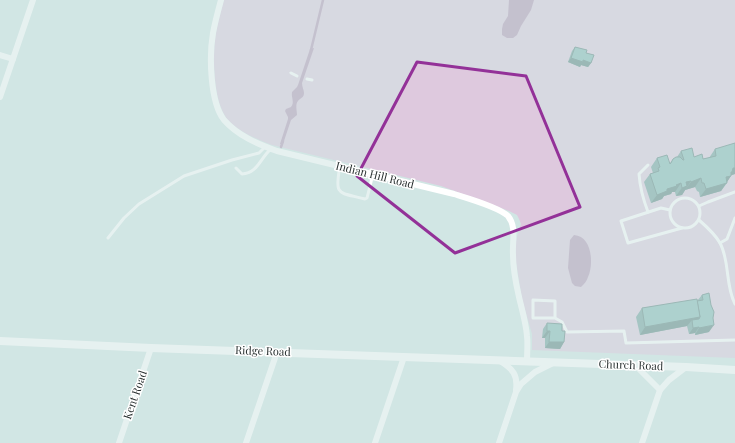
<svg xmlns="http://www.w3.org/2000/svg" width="735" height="443" viewBox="0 0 735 443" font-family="'Playfair Display',serif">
<rect width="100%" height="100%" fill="#d1e6e4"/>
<path fill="#dec9de" d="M 224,0 L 735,0 L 735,358 L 532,350 L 532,334 L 522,299 L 516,262 L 515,246 L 517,237 L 521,224 L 519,219 L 517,215 L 509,211 L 441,186 L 272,145 C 257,139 241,133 229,121 C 213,105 212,55 216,33 C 218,22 221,11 224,0 Z"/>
<g fill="#b495b4">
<polygon points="509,0 534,0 531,10 521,26 517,35 513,38 507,38 502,35 502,29 503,24 508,16"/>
<path d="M 314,48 L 302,83 C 302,87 304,90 304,93 C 304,98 300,98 298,101 C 295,104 297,111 297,115 L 291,120 L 283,144 L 280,144 L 288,119 L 288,117 L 285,111 L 286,109 L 291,107 C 295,102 291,98 292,92 L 297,87 L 298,85 L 310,49 Z"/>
<path d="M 574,235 C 592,236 594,264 588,277 C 587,281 584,284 581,287 L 575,286 L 572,283 L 568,268 L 570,240 Z"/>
</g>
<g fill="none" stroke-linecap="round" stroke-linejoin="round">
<g stroke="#b495b4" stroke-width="2.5">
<polyline points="311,50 323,0"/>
<polyline points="281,147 283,141"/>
</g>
<g stroke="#fff" stroke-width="3">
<polyline points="291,73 297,76"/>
<polyline points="307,79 312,80"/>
<path d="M 648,165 L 639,174 C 640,188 643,199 648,212"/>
<path d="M 340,166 C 334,197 339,192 365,199 L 367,198 L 373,174"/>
<path d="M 236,168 L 242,174 C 258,173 260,158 271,149"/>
<circle cx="685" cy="213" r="15"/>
<polyline points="699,206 708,202 735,192"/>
<polyline points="670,210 661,208 621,221 628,243 682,228"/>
<path d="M 699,220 C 707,227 715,234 720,243 C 730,261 725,285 735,304"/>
<polyline points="108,238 124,218 139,204 184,176 232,160 259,153 265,147"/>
<polyline points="720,243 727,239 735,218"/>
<polyline points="555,318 555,301 533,300 533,318 555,318 562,322 567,332 624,331 626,343 735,340"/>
</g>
<g stroke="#fff" stroke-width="6">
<path d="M 221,0 C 218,11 215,22 213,33 C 209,56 210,102 224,120 C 238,136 258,144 277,151 L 454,194 C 467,198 499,207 508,216 C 517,227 512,242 513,255 C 513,269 516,284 519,297 C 522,310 526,323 527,336 C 528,344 527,353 527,361"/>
<polyline points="0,55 13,59"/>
<polyline points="0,97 33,0"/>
<path d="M 500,361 C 513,369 518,375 516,390"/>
<polyline points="635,365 660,390"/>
<polyline points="119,443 151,348"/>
<polyline points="246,443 277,352"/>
<polyline points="375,443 404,357"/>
<polyline points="499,443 516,392 521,384 535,372 553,363"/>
<polyline points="642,443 660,390 669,380 686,367"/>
</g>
<polyline stroke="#fff" stroke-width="8" points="0,341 151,348 686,367 735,370"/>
</g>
<g fill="#6f9e9b">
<polygon points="575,47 586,53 591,63 588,67 581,65 580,67 568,62 572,51"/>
<polygon points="715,149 735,174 731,175 727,182 727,183 721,191 700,197 699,192 697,191 695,187 685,190 682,195 676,196 675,192 672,192 671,194 664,196 662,199 651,203 644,182 650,174 653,173 651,167 657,158 670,163 673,159 677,157 681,151 694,157 703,159 709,158"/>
<polygon points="702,295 709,332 695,335 695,333 689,334 687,326 640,335 636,317 642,308 697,301"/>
<polygon points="547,323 562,331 564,342 560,349 545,348 545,338 542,338 543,329"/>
</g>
<g fill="#5a817e">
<polygon points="571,58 583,60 591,63 588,67 581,65 580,67 568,62"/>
<polygon points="733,168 735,168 735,174 729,176 731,176 721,191 700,197 706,189"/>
<polygon points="701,178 695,187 685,190 691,182"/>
<polygon points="691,181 682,195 676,196 686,182"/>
<polygon points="681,183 675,192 672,192 671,194 664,196 662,199 651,203 657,195 667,189 676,185"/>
<polygon points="700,317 694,325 692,320 687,326 640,335 645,327"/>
<polygon points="714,325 709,332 695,335 699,328"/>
<polygon points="699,327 695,333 689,334 693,328"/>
<polygon points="547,331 550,331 545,338 542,338"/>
<polygon points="549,342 564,342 560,349 545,348"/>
</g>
<g fill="#81b8b4" stroke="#5a817e">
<polygon points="575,47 587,50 586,53 594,55 591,63 583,60 583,62 571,58"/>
<polygon points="735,143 735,168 733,168 732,172 731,172 731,176 726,177 727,183 706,189 704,183 702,183 701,178 691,182 691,181 686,182 687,186 682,188 681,183 676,185 677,186 667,189 667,191 657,195 650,174 659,171 658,168 660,167 657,158 667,155 670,164 671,163 673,159 676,157 680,157 683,160 684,160 681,151 692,148 694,157 702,154 703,159 716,156 715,149"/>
<polygon points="709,293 711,305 714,312 713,318 714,325 699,328 699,327 693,328 692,320 699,319 700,317 697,301 703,300 702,295"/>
<polygon points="697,299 700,317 645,327 642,308"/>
<polygon points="547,323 562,324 562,331 565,331 564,342 549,342 550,331 547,331"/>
</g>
<path d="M0 0H735V443H0ZM 417,62 L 526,76 L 580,207 L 455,253 L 357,176 Z" fill="#d1e6e4" fill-opacity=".55" fill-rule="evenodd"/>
<path fill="none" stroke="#933198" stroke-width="3" stroke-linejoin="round" d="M 417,62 L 526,76 L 580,207 L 455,253 L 357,176 Z"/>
<g text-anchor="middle" stroke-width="3" stroke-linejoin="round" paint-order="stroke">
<g font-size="11" fill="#272f2f" stroke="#fff">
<text transform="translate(375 175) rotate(14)" y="4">Indian Hill Road</text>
<text transform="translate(263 351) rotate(2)" y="4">Ridge Road</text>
<text transform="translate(631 365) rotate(2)" y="4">Church Road</text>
<text transform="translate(135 395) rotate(-71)" y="4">Kent Road</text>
</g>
</g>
</svg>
